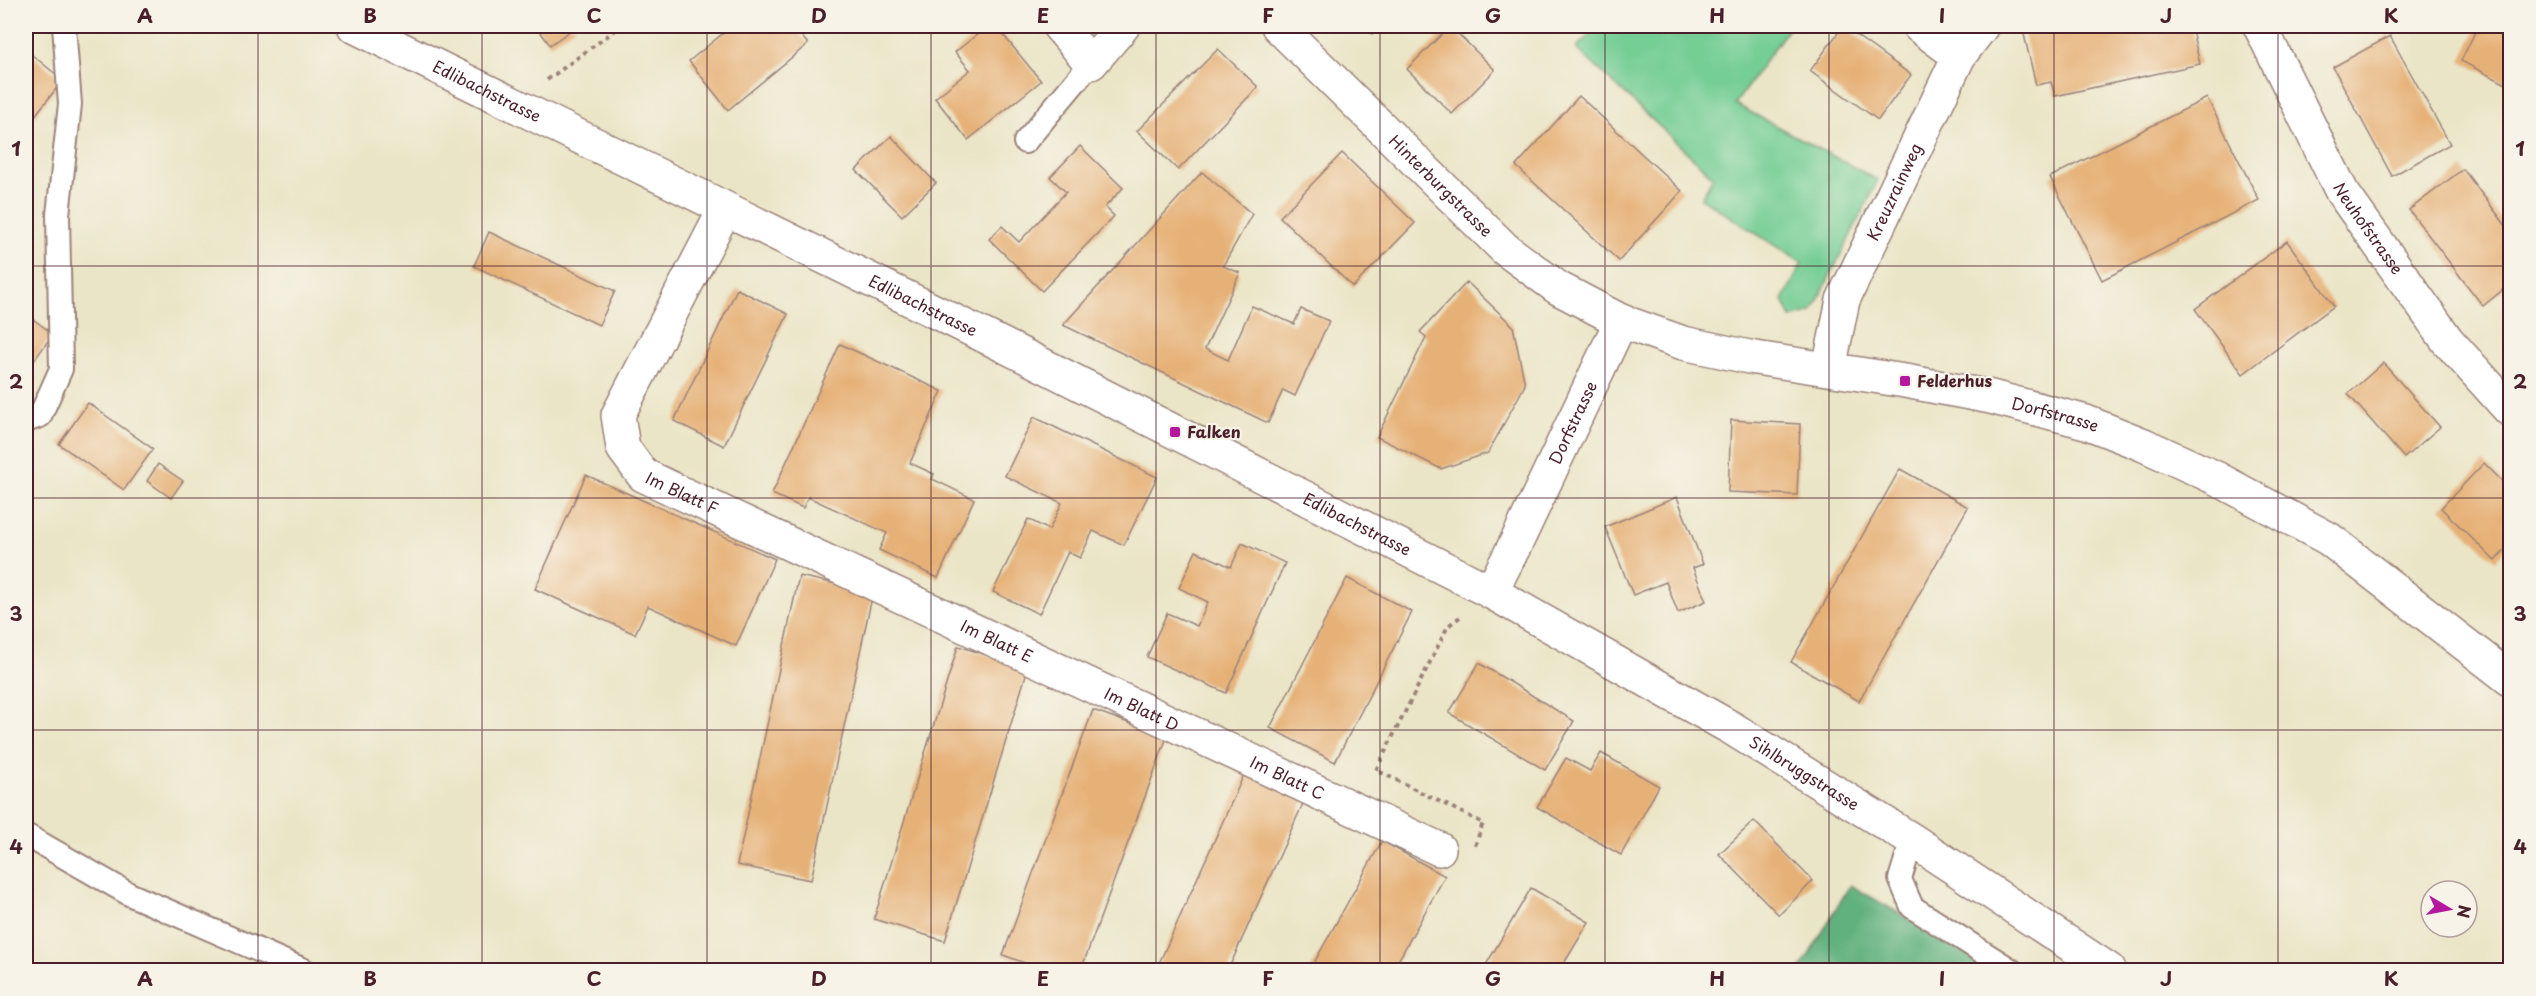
<svg xmlns="http://www.w3.org/2000/svg" width="2536" height="996" viewBox="0 0 2536 996" font-family="'Playpen Sans',sans-serif">
<rect width="100%" height="100%" fill="#f7f3e8"/>
<filter id="ink" filterUnits="userSpaceOnUse"><feTurbulence type="fractalNoise" baseFrequency=".0167" numOctaves="2"/><feDisplacementMap in="SourceGraphic" scale="12" xChannelSelector="R" yChannelSelector="G"/><feConvolveMatrix kernelMatrix="1 2 1 2 8 2 1 2 1" color-interpolation-filters="sRGB"/></filter>
<filter id="wash" filterUnits="userSpaceOnUse"><feTurbulence type="fractalNoise" baseFrequency=".008" numOctaves="4" result="noise"/><feDisplacementMap in="SourceGraphic" scale="24" xChannelSelector="R" yChannelSelector="G"/><feGaussianBlur stdDeviation="1.35" result="paint"/><feColorMatrix in="noise" values="0 0 0 0 0 0 0 0 0 0 0 0 0 0 0 0 0 1.4 0 .05"/><feComposite in="paint" operator="in"/></filter>
<g filter="url(#wash)">
<rect width="100%" height="100%" fill="#ebe5c7"/>
<polygon fill="#75ce94" stroke="#607660" stroke-width="1.5" points="1598,26 1790,26 1735,104 1878,180 1812,312 1791,318 1783,300 1802,263 1701,198 1713,177 1576,48"/>
<polygon fill="#60b17e" stroke="#556854" stroke-width="1.5" points="1850,885 1998,970 1800,970"/>
<g id="blocks">
<g fill="#e6b177">
<polygon points="536,26 577,26 550,45"/>
<polygon points="732,26 793,26 808,44 728,110 689,61"/>
<polygon points="988,26 996,26 1041,81 968,140 935,98 970,70 955,52"/>
<polygon points="1363,26 1380,26 1372,34"/>
<polygon points="1450,26 1495,70 1452,114 1407,69"/>
<polygon points="1843,26 1911,75 1878,120 1810,71"/>
<polygon points="2022,26 2191,26 2200,64 2055,96 2051,82 2036,85"/>
<polygon points="2478,26 2510,26 2510,86 2461,61"/>
<polygon points="2390,36 2450,144 2392,176 2333,67"/>
<polygon points="1218,49 1258,87 1178,170 1137,131"/>
<polygon points="26,50 63,80 26,127"/>
<polygon points="1579,96 1682,191 1619,261 1516,166"/>
<polygon points="2207,98 2259,200 2102,280 2050,177"/>
<polygon points="891,136 936,183 902,216 856,170"/>
<polygon points="1080,146 1123,188 1105,207 1114,216 1042,291 989,239 1002,226 1019,242 1066,192 1050,177"/>
<polygon points="1342,153 1415,223 1353,287 1280,217"/>
<polygon points="2463,169 2510,231 2510,284 2483,306 2409,210"/>
<polygon points="1202,172 1252,214 1223,266 1240,273 1205,349 1228,360 1252,306 1294,324 1301,309 1329,321 1295,396 1283,390 1268,423 1063,325"/>
<polygon points="489,232 615,291 599,325 474,266"/>
<polygon points="2287,241 2334,306 2243,374 2195,309"/>
<polygon points="1467,282 1513,326 1525,385 1488,453 1441,469 1377,437 1426,337 1420,332"/>
<polygon points="737,289 788,314 724,446 674,421"/>
<polygon points="26,314 53,334 26,372"/>
<polygon points="840,344 942,391 910,463 934,474 932,479 974,499 938,578 879,550 887,533 808,497 803,508 772,494"/>
<polygon points="2383,363 2440,427 2404,458 2348,394"/>
<polygon points="88,403 153,449 124,490 59,444"/>
<polygon points="1034,417 1157,477 1124,545 1093,531 1080,558 1068,552 1039,614 993,592 1028,519 1049,530 1062,503 1005,476"/>
<polygon points="1731,420 1800,424 1797,495 1728,492"/>
<polygon points="2484,463 2510,489 2510,544 2495,561 2441,508"/>
<polygon points="158,464 183,481 171,498 147,481"/>
<polygon points="1900,469 1968,507 1859,701 1791,662"/>
<polygon points="586,475 775,559 736,646 648,606 635,634 535,589"/>
<polygon points="1677,497 1703,564 1693,568 1706,601 1678,613 1666,582 1633,595 1605,527"/>
<polygon points="1242,543 1285,563 1226,693 1147,657 1167,613 1197,626 1208,602 1179,588 1196,551 1231,567"/>
<polygon points="799,576 873,592 811,880 737,865"/>
<polygon points="1347,578 1412,612 1335,762 1270,728"/>
<polygon points="958,646 1028,668 945,941 874,919"/>
<polygon points="1479,663 1574,721 1545,770 1449,713"/>
<polygon points="1093,710 1167,737 1081,970 1044,970 1003,955"/>
<polygon points="1601,753 1659,786 1621,855 1537,807 1566,758 1590,771"/>
<polygon points="1246,770 1306,797 1228,970 1156,970"/>
<polygon points="1754,821 1813,881 1779,915 1719,854"/>
<polygon points="1382,841 1445,876 1393,970 1310,970"/>
<polygon points="1531,888 1589,922 1560,970 1483,970"/>
</g>
</g>
</g>
<g filter="url(#ink)">
<use href="#blocks" fill-opacity="0" stroke="#9a8279" stroke-width="1.5"/>
<g fill="none" stroke-linecap="round" stroke-linejoin="round">
<defs>
<g id="lane">
<polyline points="1025,142 1091,63"/>
<polyline points="26,421 40,416 61,369 58,215 70,104 64,26"/>
<polyline points="26,835 129,894 304,970"/>
<polyline points="1912,840 1900,879 1912,907 2011,970"/>
</g>
<g id="street">
<polyline points="1059,26 1091,63 1123,26"/>
<polyline points="1919,26 1959,56"/>
<path id="s1" d="M 2260,26 L 2342,192 L 2447,340 L 2510,410"/>
<path id="s2" d="M 725,209 L 618,415 L 623,448 L 643,475 L 1439,849"/>
<path id="s3" d="M 1829,368 L 1843,300 L 1959,56 L 1982,26"/>
</g>
<g id="secondary">
<path id="s4" d="M 354,26 L 1003,345 L 1491,592 L 1733,729 L 1912,840 L 2109,970"/>
<path id="s5" d="M 1278,26 L 1505,249 L 1558,288 L 1621,321 L 1683,343 L 1749,357 L 1905,381 L 1991,397 L 2086,422 L 2144,445 L 2216,478 L 2329,539 L 2510,679"/>
<path id="s6" d="M 1491,592 L 1518,539 L 1621,321"/>
</g>
</defs>
<use href="#lane" stroke="#9a8279" stroke-width="26"/>
<use href="#street" stroke="#9a8279" stroke-width="36"/>
<use href="#secondary" stroke="#9a8279" stroke-width="36"/>
<g stroke="#9a8279" stroke-width="4" stroke-dasharray="4.5 4.5" stroke-linecap="butt">
<polyline points="547,80 621,26"/>
<polyline points="1460,617 1448,626 1376,770 1483,823 1475,846"/>
</g>
<use href="#lane" stroke="#fff" stroke-width="22"/>
<use href="#street" stroke="#fff" stroke-width="33"/>
<use href="#secondary" stroke="#fff" stroke-width="33"/>
</g>
</g>
<path fill="none" stroke="#4a1f2b" stroke-width="1.5" stroke-opacity="0.55" d="M 258,26 L 258,970M 482,26 L 482,970M 707,26 L 707,970M 931,26 L 931,970M 1156,26 L 1156,970M 1380,26 L 1380,970M 1605,26 L 1605,970M 1829,26 L 1829,970M 2054,26 L 2054,970M 2278,26 L 2278,970M 26,266 L 2510,266M 26,498 L 2510,498M 26,730 L 2510,730"/>
<g fill="#b5179e" stroke="#f7f3e8" stroke-width="2">
<rect x="1899" y="375" width="12" height="12" rx="3"/>
<rect x="1169" y="426" width="12" height="12" rx="3"/>
</g>
<g text-anchor="middle" stroke-width="4.5" stroke-linejoin="round" paint-order="stroke">
<g font-size="16" fill="#4a1f2b" stroke="#f7f3e8">
<text dy="6" stroke="none"><textPath href="#s4" startOffset="148">Edlibachstrasse</textPath></text>
<text dy="6" stroke="none"><textPath href="#s5" startOffset="228">Hinterburgstrasse</textPath></text>
<text dy="6" stroke="none"><textPath href="#s3" startOffset="189">Kreuzrainweg</textPath></text>
<text dy="6" stroke="none"><textPath href="#s1" startOffset="230">Neuhofstrasse</textPath></text>
<text dy="6" stroke="none"><textPath href="#s4" startOffset="634">Edlibachstrasse</textPath></text>
<text dy="6" stroke="none"><textPath href="#s5" startOffset="900">Dorfstrasse</textPath></text>
<text dy="6" stroke="none"><textPath href="#s6" startOffset="188">Dorfstrasse</textPath></text>
<text dy="6" stroke="none"><textPath href="#s2" startOffset="342">Im Blatt F</textPath></text>
<text dy="6" stroke="none"><textPath href="#s4" startOffset="1120">Edlibachstrasse</textPath></text>
<text dy="6" stroke="none"><textPath href="#s2" startOffset="690">Im Blatt E</textPath></text>
<text dy="6" stroke="none"><textPath href="#s2" startOffset="850">Im Blatt D</textPath></text>
<text dy="6" stroke="none"><textPath href="#s4" startOffset="1632">Sihlbruggstrasse</textPath></text>
<text dy="6" stroke="none"><textPath href="#s2" startOffset="1011">Im Blatt C</textPath></text>
</g>
<g font-size="16" font-weight="bold" fill="#4a1f2b" stroke="#f7f3e8" text-anchor="start">
<text x="1917" y="387">Felderhus</text>
<text x="1187" y="438">Falken</text>
</g>
</g>
<rect width="2536" height="996" fill="none" stroke="#f7f3e8" stroke-width="66"/>
<g transform="translate(2449 909) rotate(100)"><circle r="28" fill="#f7f3e8" stroke="#b29e9c" stroke-width="1.5"/>
<path d="M0-4.5L10 22L0 15L-10 22Z" fill="#b5179e"/>
<text y="-9" font-size="16" font-weight="bold" text-anchor="middle" fill="#4a1f2b">N</text>
</g>
<rect x="33" y="33" width="2470" height="930" fill="none" stroke="#4a1f2b" stroke-width="2"/>
<g font-size="20" text-anchor="middle" font-weight="bold" fill="#4a1f2b">
<text x="145" y="23">A</text>
<text x="370" y="23">B</text>
<text x="594" y="23">C</text>
<text x="819" y="23">D</text>
<text x="1043" y="23">E</text>
<text x="1268" y="23">F</text>
<text x="1493" y="23">G</text>
<text x="1717" y="23">H</text>
<text x="1942" y="23">I</text>
<text x="2166" y="23">J</text>
<text x="2391" y="23">K</text>
<text x="16" y="156">1</text>
<text x="2520" y="156">1</text>
<text x="16" y="389">2</text>
<text x="2520" y="389">2</text>
<text x="16" y="621">3</text>
<text x="2520" y="621">3</text>
<text x="16" y="854">4</text>
<text x="2520" y="854">4</text>
<text x="145" y="986">A</text>
<text x="370" y="986">B</text>
<text x="594" y="986">C</text>
<text x="819" y="986">D</text>
<text x="1043" y="986">E</text>
<text x="1268" y="986">F</text>
<text x="1493" y="986">G</text>
<text x="1717" y="986">H</text>
<text x="1942" y="986">I</text>
<text x="2166" y="986">J</text>
<text x="2391" y="986">K</text>
</g>
</svg>
